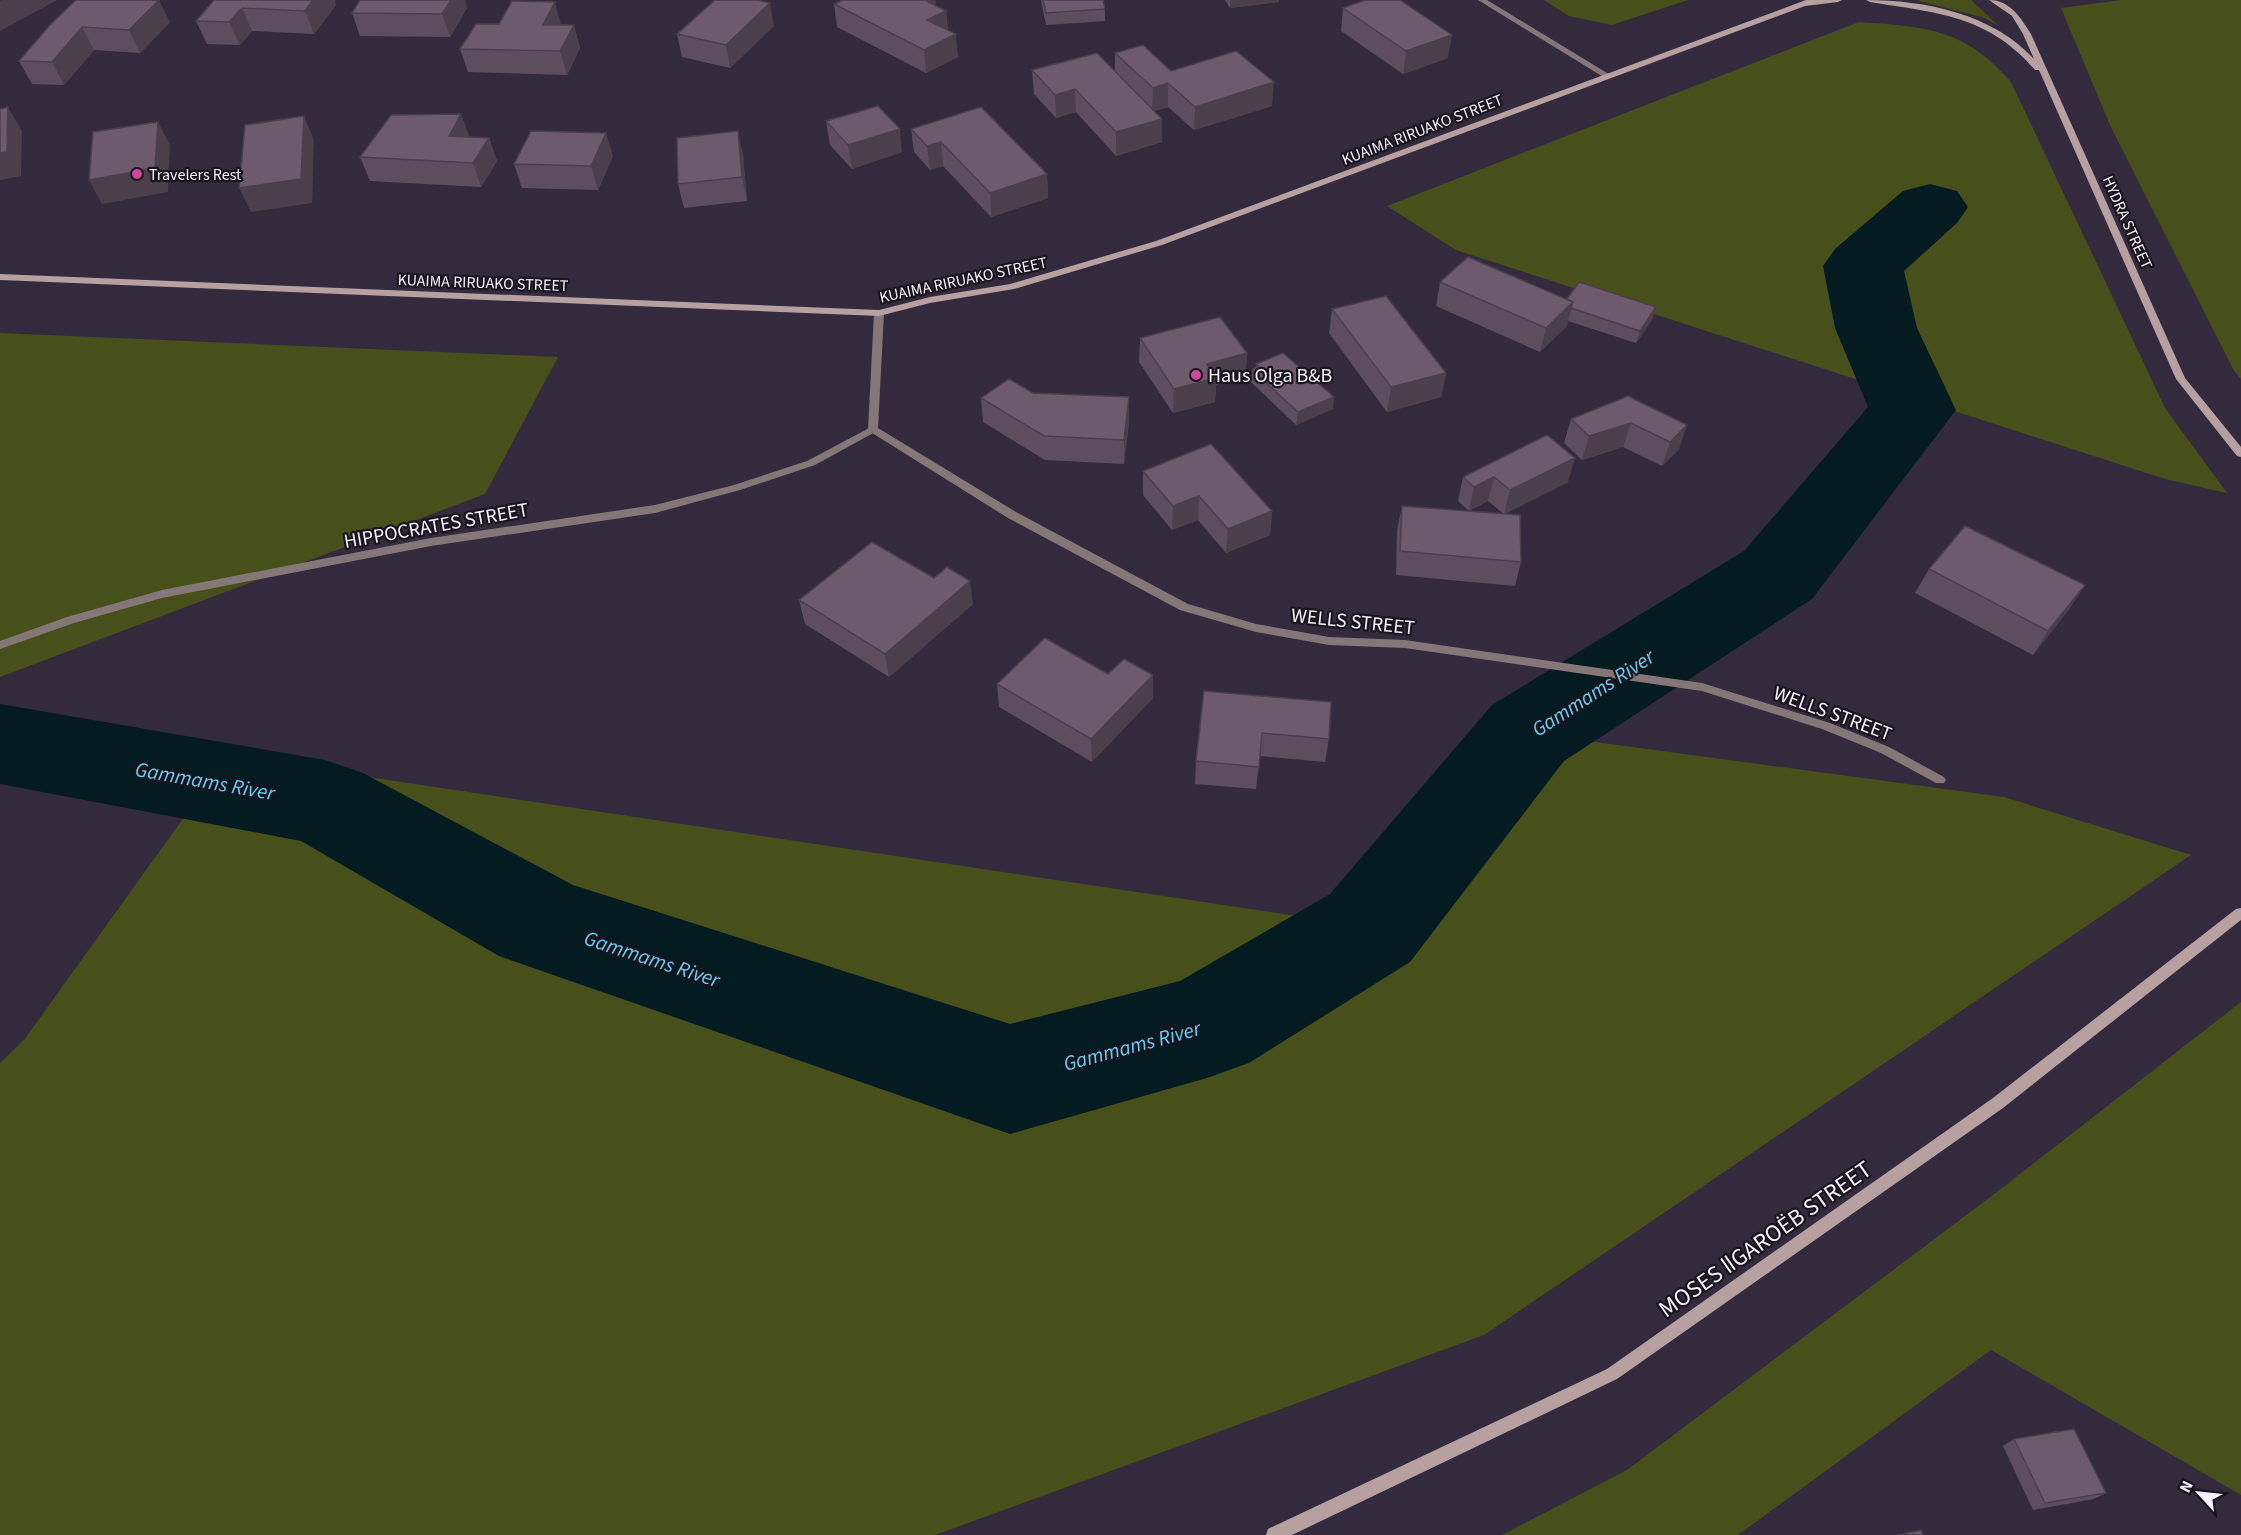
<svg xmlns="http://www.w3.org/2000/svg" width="2241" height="1535" viewBox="0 0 2241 1535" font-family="'Source Sans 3',sans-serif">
<rect width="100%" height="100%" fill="#342a3e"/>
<g fill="#47501a">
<polygon points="1544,0 1688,0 1612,25 1569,16"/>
<polygon points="1916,0 1971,0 2000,27 1985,18"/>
<polygon points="2121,0 2241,0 2241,379 2233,369 2110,125 2061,8"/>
<path d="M 1859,22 C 1926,27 1964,28 2011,82 L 2165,408 L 2227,493 L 2165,479 L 1456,250 L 1387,206 Z"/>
<polygon points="0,333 558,357 485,494 0,677"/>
<polygon points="1528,733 2004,797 2191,855 1484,1335 935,1535 0,1535 0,1063 24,1040 228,756 1370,927"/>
<polygon points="2241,1002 2241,1495 1991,1350 1738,1535 1502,1535 1627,1470 1993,1195"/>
</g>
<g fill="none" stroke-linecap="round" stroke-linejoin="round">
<polygon fill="#051b22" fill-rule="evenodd" points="1930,184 1957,191 1968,207 1957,223 1904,271 1917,328 1956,410 1812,599 1564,761 1410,962 1249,1063 1207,1078 1010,1134 499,956 301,841 0,784 0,704 325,760 363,773 573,885 1010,1024 1180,981 1330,894 1492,705 1744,551 1868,407 1835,328 1823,266 1835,249 1903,191"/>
<polygon fill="#857777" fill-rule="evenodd" points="873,426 877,427 877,431 815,465 740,490 655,513 431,546 162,598 74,623 0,649 0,641 67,617 162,590 431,538 655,505 734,485 807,461"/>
<g fill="#857777" fill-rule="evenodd">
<polygon points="1478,0 1487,0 1612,76 1605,78"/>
<polygon points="879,310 884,313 878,428 1016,512 1188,604 1256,624 1329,637 1405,640 1702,683 1830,723 1889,747 1944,777 1946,780 1944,783 1936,783 1881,753 1822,729 1702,691 1405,648 1329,645 1256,632 1180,610 1008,518 869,431 868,429 874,313"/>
</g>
<g fill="#b6a0a0" fill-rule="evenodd">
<polygon points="1806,0 1842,0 1838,2 1805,6 1162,245 1014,289 930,303 879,316 0,280 0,274 879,310 930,297 1010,284 1156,241"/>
<path d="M 1866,0 C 1925,0 1993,14 2034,59 L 2023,34 L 2012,16 L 1989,0 C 2010,0 2021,18 2031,34 L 2185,378 L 2241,447 L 2241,457 L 2237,456 L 2176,379 L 2039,70 L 2035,70 C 1988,15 1937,13 1870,2 Z"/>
<polygon points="2241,908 2241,920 2003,1108 1617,1379 1292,1535 1266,1535 1268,1529 1607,1369 1993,1098 2236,909"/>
</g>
</g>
<g fill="#5e4d5e">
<polygon points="214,0 336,5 314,34 252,31 240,45 207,44 196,21"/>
<polygon points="843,0 935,0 936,3 933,4 946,11 948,30 958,57 926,73 837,27 834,4"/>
<polygon points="1041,0 1103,0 1105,9 1105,21 1046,25"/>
<polygon points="1225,0 1279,0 1279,2 1230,8"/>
<polygon points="467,8 450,37 360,36 352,13"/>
<polygon points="1343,8 1448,58 1403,74 1341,31"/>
<polygon points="170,22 140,53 94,50 64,85 32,84 19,61 50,25"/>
<polygon points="499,24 574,25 580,48 567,75 468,72 460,49"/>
<polygon points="774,26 730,68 682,57 677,34"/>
<polygon points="1115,53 1171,71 1272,106 1194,130 1168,107 1154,111 1162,142 1116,156 1076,112 1056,118 1034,94 1032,70 1115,72"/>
<polygon points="826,121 902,152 852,169 830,145"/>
<polygon points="911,129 1047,174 1048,198 991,217 943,166 930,170 914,152"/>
<polygon points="469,137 489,138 497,161 481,187 370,181 360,157"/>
<polygon points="743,155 747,201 684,208 678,184"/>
<polygon points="613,156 598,190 522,188 514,164"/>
<polygon points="1440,282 1567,299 1656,307 1652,320 1636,343 1568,321 1567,326 1540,352 1436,306"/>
<polygon points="1332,309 1446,373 1441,397 1387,412 1329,333"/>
<polygon points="1140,338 1247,353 1245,377 1216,385 1215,402 1173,413 1139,362"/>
<polygon points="1256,364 1333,409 1296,425 1251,382 1252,370 1256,368"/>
<polygon points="1033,393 1129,397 1129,421 1124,464 1045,460 983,422 981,398"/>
<polygon points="1628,396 1679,449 1662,466 1623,447 1582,460 1564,443 1571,419"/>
<polygon points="1547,435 1568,482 1504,514 1521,562 1515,586 1396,575 1397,530 1402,506 1504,514 1488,501 1469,511 1458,501 1463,477"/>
<polygon points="1143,471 1272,511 1270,535 1226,553 1198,520 1172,530 1143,495"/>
<polygon points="1929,569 2085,585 2069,609 2033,655 1915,593"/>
<polygon points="934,578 973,604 889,677 805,624 799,600"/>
<polygon points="1108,674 1153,675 1153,698 1092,762 999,707 997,684"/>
<polygon points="1204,691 1329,739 1325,762 1260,756 1256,789 1195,784 1196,761"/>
<polygon points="2014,1439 2106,1493 2094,1499 2033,1510 2003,1446"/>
</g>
<g fill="#4c3f4c">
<polygon points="2,0 57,0 0,31 0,1"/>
<polygon points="159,0 170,22 140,53 129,30"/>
<polygon points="313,0 335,0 336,5 314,34 305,11"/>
<polygon points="451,0 465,0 467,8 450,37 442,14"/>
<polygon points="910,0 935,0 936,3 911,15"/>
<polygon points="1230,0 1279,0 1279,2 1230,8"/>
<polygon points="555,2 561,25 543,25"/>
<polygon points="770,3 774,26 730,68 726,45"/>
<polygon points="242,8 252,31 240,45 229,22"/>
<polygon points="946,11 948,34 927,20"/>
<polygon points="574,25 580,48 567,75 560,51"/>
<polygon points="82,27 94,50 64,85 52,62"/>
<polygon points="956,34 958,57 926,73 924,50"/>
<polygon points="1452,35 1448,58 1403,74 1406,51"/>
<polygon points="1274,82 1272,106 1194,130 1195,107"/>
<polygon points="1168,83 1168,107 1152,111 1153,88"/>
<polygon points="1075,89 1076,112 1056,118 1055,95"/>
<polygon points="8,107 22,131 21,176 0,180 0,153"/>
<polygon points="461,114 470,138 449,136"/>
<polygon points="304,116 314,140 312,203 251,212 239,188"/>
<polygon points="1162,119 1162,142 1116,156 1116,132"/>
<polygon points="158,122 170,145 168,192 102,204 89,180"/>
<polygon points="900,129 902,152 852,169 848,145"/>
<polygon points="738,131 743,155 747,201 742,177"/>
<polygon points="606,133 613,156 598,190 591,166"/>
<polygon points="489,138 497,161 481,187 473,163"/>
<polygon points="941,142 943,166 930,170 927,146"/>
<polygon points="1047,174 1048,198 991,217 990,193"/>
<polygon points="1573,302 1567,326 1540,352 1546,328"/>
<polygon points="1656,307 1652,320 1636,343 1640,331"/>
<polygon points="1247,353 1245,377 1216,385 1215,402 1173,413 1174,389 1207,364"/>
<polygon points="1446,373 1441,397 1387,412 1391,387"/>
<polygon points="1129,397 1129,421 1124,464 1124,440"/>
<polygon points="1334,397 1333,409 1296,425 1298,412"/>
<polygon points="1631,423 1623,447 1582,460 1589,436"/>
<polygon points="1687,425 1679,449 1662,466 1670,442"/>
<polygon points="1575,458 1568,482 1504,514 1510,490"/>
<polygon points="1494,477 1488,501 1469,511 1474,487"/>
<polygon points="1199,496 1198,520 1172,530 1173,506"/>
<polygon points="1272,511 1270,535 1226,553 1228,529"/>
<polygon points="970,581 973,604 889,677 885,654"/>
<polygon points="2085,585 2069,609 2033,655 2048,631"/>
<polygon points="1153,675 1153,698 1092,762 1091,739"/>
</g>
<g fill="#6d5a6d" stroke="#4c3f4c" stroke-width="1.5">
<polygon points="76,0 159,0 129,30 82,27 52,62 19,61 50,25"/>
<polygon points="214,0 313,0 305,11 242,8 229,22 196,21"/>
<polygon points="360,0 451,0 442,14 352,13"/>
<polygon points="715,0 757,0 770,3 726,45 677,34"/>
<polygon points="843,0 925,0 946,11 927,20 956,34 924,50 834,4"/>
<polygon points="1043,0 1103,0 1105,9 1046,13"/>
<polygon points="1366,0 1400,0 1452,35 1406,51 1343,8"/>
<polygon points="512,1 555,2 543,25 574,25 560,51 460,49 476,24 499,24"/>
<polygon points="1143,45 1171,71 1236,51 1274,82 1195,107 1168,83 1153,88 1115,53"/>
<polygon points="1097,53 1162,119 1116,132 1075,89 1055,95 1032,70"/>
<polygon points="878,106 900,129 848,145 826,121"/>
<polygon points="8,107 7,152 0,153 0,109"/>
<polygon points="981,107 1047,174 990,193 941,142 927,146 911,129"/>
<polygon points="461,114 449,136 489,138 473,163 360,157 391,115"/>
<polygon points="304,116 301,179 239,188 245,125"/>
<polygon points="158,122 155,168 89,180 93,132"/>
<polygon points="531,131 606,133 591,166 514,164"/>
<polygon points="738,131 742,177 678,184 677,138"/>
<polygon points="1468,257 1573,302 1546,328 1440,282"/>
<polygon points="1579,282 1656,307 1640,331 1571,308 1573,302 1567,299"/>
<polygon points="1386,296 1446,373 1391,387 1332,309"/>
<polygon points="1220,317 1247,353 1207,364 1216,378 1174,389 1140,338"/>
<polygon points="1283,353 1334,397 1298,412 1252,370 1258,366 1256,364"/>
<polygon points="1009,379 1033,393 1129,397 1124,440 1044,436 981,398"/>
<polygon points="1628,396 1687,425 1670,442 1631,423 1589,436 1571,419"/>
<polygon points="1547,435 1575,458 1510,490 1494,477 1474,487 1463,477"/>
<polygon points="1211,444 1272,511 1228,529 1199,496 1173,506 1143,471"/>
<polygon points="1402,506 1520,515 1521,562 1400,551"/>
<polygon points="1965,526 2085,585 2048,631 1929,569"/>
<polygon points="872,542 934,578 947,567 970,581 885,654 799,600"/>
<polygon points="1045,638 1108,674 1124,659 1153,675 1091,739 997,684"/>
<polygon points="1204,691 1331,702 1329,739 1262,733 1259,767 1196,761"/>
<polygon points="2074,1429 2106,1493 2045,1503 2014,1439"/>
<polygon points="1921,1530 1923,1535 1898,1535"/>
</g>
<g fill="#d1479c" stroke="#19151e" stroke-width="2">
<circle cx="137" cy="174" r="6"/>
<circle cx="1196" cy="375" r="6"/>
</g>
<g text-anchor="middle" stroke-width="4.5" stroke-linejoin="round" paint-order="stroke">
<g font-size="16" fill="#f6effd" stroke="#19151e">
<text transform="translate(1422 129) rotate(-21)" y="6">KUAIMA RIRUAKO STREET</text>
<text transform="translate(2128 222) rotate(66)" y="6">HYDRA STREET</text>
<text transform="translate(963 279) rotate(-12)" y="6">KUAIMA RIRUAKO STREET</text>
<text transform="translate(483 282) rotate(2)" y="6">KUAIMA RIRUAKO STREET</text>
</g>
<g font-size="16" fill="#f6effd" stroke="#19151e" text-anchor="start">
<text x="149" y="180">Travelers Rest</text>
</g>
<g font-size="20" fill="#f6effd" stroke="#19151e" text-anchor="start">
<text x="1208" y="382">Haus Olga B&amp;B</text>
</g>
<g font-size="20" fill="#f6effd" stroke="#19151e">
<text transform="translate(436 525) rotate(-10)" y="7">HIPPOCRATES STREET</text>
<text transform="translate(1353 621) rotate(6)" y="7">WELLS STREET</text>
<text transform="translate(1833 713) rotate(20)" y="7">WELLS STREET</text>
</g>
<g font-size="21" font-style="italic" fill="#68cff3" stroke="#19151e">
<text transform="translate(1593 693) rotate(-33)" y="7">Gammams River</text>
<text transform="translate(205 781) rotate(10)" y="7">Gammams River</text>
<text transform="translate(652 959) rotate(18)" y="7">Gammams River</text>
<text transform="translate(1132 1046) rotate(-15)" y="7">Gammams River</text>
</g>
<g font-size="24" fill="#f6effd" stroke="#19151e">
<text transform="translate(1765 1239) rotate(-35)" y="8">MOSES ǁGAROËB STREET</text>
</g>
</g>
<g transform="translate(2199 1493) rotate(297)" stroke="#19151e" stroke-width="4.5" paint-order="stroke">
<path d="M0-4.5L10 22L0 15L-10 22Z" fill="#f6effd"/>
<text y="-9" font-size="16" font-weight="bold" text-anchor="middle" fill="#f6effd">N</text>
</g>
</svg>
